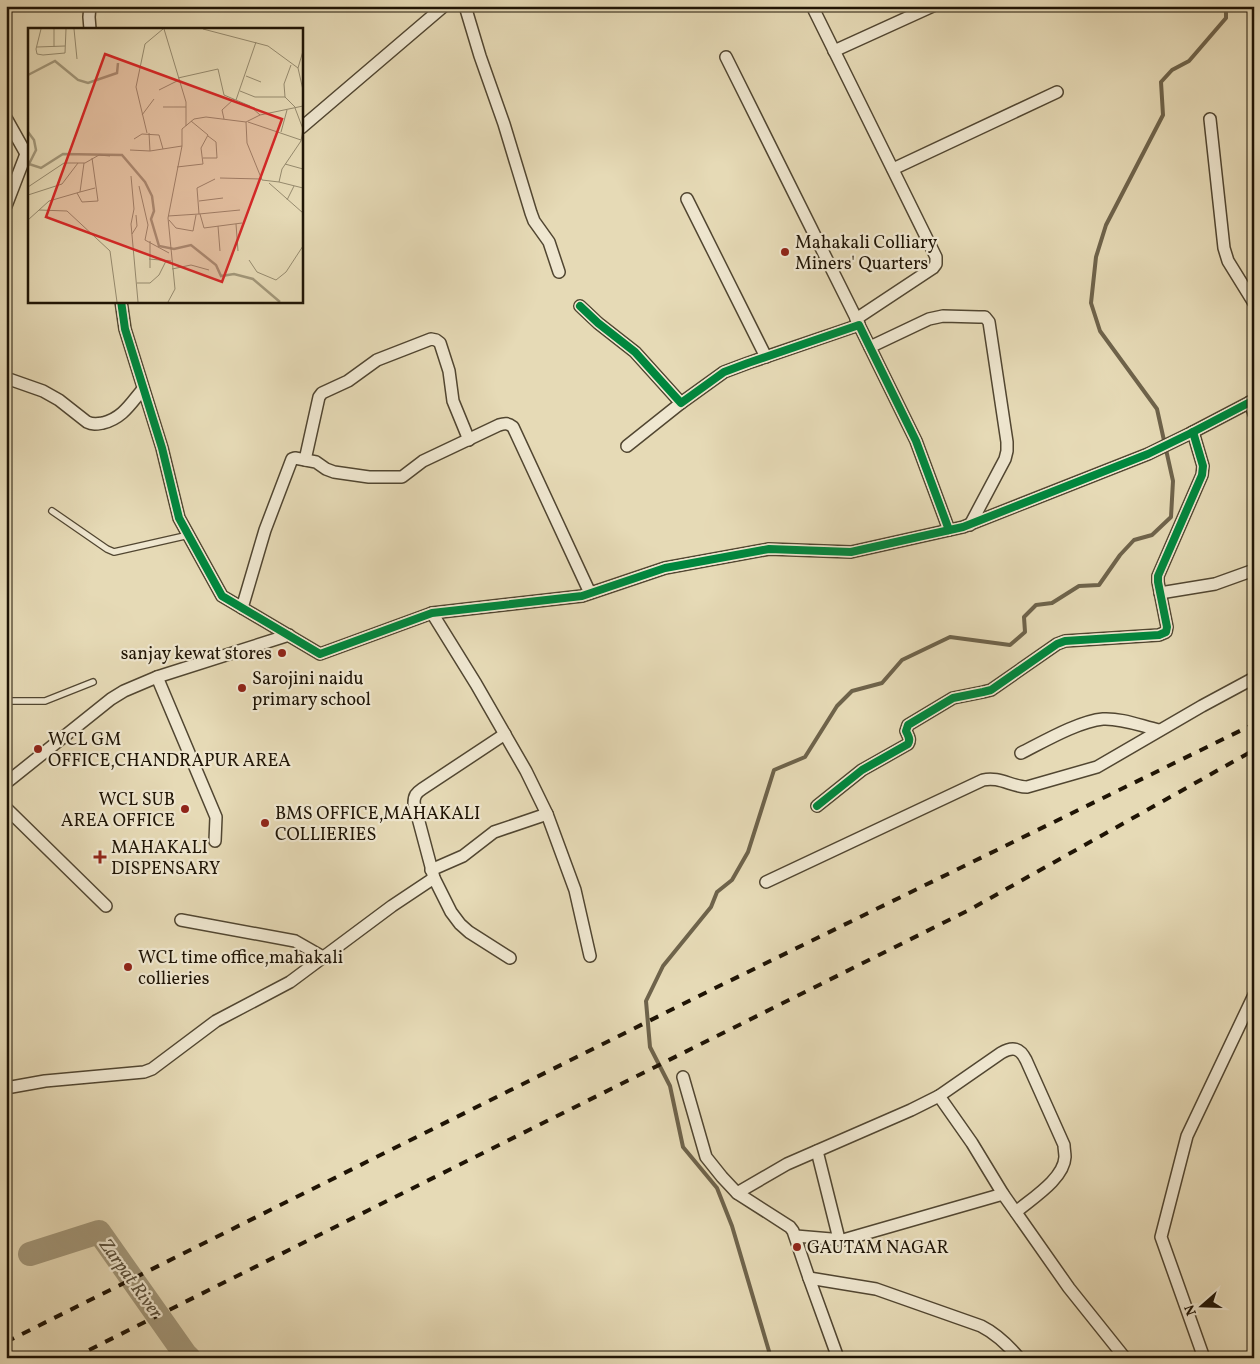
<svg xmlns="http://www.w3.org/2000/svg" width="1260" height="1364" viewBox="0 0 1260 1364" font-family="Vollkorn,serif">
<rect width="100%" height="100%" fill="#e6dab6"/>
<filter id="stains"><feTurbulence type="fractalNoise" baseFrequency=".004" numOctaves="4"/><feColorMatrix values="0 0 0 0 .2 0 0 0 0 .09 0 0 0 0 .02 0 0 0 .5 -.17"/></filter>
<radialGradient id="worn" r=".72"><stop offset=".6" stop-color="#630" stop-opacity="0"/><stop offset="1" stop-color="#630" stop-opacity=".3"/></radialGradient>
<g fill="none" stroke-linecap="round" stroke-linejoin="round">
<polyline stroke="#6e634b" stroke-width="4" points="771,1358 732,1226 717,1188 683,1147 670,1086 650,1047 646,1001 663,966 711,907 717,892 732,880 748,852 774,770 805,757 837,706 852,691 882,683 902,660 950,637 1010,645 1025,632 1024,617 1036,605 1052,603 1079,586 1099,585 1120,555 1134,540 1152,535 1171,517 1173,481 1157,409 1100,331 1091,303 1096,257 1106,225 1163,115 1161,82 1172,70 1189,61 1226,18 1226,6"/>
<polyline stroke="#a2977a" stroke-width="24" points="30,1254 99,1232 185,1354 189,1358"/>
<defs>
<g id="lane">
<polyline points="52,511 107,549 114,552 189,535"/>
<polyline points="6,701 45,701 93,682"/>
</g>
<g id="street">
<polyline points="90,6 89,17 90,29"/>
<polyline points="465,6 480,56 504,124 531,213 534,221 549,242 559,272"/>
<polyline points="814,10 936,257 936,264 933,268 856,319"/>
<polyline points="834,51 933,6"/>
<polyline points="726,57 859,324"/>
<polyline points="6,118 29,159"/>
<polyline points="1210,119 1224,248 1228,261 1254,303"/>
<polyline points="301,128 444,6"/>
<polyline points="893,169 1057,92"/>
<polyline points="687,199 766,357"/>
<polyline points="6,206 26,154"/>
<polyline points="121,301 125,329 162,448 179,518 222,596 320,654 432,613 582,596 665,568 769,549 851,552 963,527 1148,454 1189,434 1254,400"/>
<polyline points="580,306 598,323 635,352 681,403 724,372 748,363 859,325 916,441 949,530"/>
<polyline points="870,347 929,319 943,316 979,317 985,317 989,322 1007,442 1007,451 1005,459 970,525"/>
<path d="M 6,378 L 43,391 L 59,400 L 87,422 C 93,425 97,424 103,423 C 123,418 131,403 143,389"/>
<polyline points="1250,402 1254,414"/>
<polyline points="627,446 681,403"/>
<polyline points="305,460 319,397 322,393 348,381 377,360 431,339 436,340 440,343 449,371 453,401 469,440"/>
<polyline points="1160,593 1215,584 1254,570"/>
<path d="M 242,608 L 265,530 L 292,459 L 295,458 L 316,462 L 326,469 L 334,472 L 369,477 L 402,477 L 423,461 L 499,425 C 505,423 508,423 513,427 L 590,593"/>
<polyline points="432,613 476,684 526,771 547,814 575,890 590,956"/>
<polyline points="157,677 216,817 215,841"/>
<path d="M 505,734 L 422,789 C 416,793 414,796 414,803 L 434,878 L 451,912 L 460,924 L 469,932 L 510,958"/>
<path d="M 1021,753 C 1043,742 1079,721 1103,719 C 1122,718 1141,726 1159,730"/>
<polyline points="6,783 111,699 124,691 157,677 289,635"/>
<path d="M 817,806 L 862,770 L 908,744 C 911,739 908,736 906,731 L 908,725 L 953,698 L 983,692 L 991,690 L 1057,644 L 1065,641 L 1159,635 L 1166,632 L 1167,627 L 1158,582 L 1158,576 L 1202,475 L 1203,466 L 1193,432"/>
<polyline points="6,808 106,906"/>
<polyline points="431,870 463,856 494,832 547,814"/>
<path d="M 766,882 L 983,780 C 999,776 1012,787 1027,787 L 1097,767 L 1202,706 L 1254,678"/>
<polyline points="181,920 295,941 323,957"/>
<polyline points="683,1077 706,1157 722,1177 737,1193 790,1227 793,1231 809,1278 838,1358"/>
<polyline points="6,1088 45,1081 144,1072 152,1069 216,1021 290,982 392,906 434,878"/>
<polyline points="939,1096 972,1143 1003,1194"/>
<polyline points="817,1151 839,1239"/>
<path d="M 737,1193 L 787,1164 L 911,1110 L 939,1096 L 1001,1053 C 1013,1046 1020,1048 1026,1060 L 1064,1145 C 1064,1149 1065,1153 1065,1157 C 1064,1179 1031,1199 1016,1212"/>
<polyline points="796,1236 843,1240 1003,1194 1069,1288 1125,1358"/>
<path d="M 809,1278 L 876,1289 L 981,1326 C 997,1334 1008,1345 1019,1358"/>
<polyline points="1204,1358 1161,1237 1187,1136 1254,995"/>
</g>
</defs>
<use href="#lane" stroke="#514631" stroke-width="8"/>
<use href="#street" stroke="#514631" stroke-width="14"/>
<use href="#lane" stroke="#efe7d0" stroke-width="5.5"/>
<use href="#street" stroke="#efe7d0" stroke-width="11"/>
<g stroke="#1f1405" stroke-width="4" stroke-dasharray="9 9" stroke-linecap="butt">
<polyline points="6,1342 707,992 1254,724"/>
<polyline points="73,1358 969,910 1254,750"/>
</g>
<defs>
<g id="cycleway">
<polyline points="121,301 125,329 162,448 179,518 222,596 320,654 432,613 582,596 665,568 769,549 851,552 963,527 1148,454 1189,434 1254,400"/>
<polyline points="580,306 598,323 635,352 681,403 724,372 748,363 859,325 916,441 949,530"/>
<path d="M 817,806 L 862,770 L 908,744 C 911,739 908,736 906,731 L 908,725 L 953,698 L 983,692 L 991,690 L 1057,644 L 1065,641 L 1159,635 L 1166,632 L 1167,627 L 1158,582 L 1158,576 L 1202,475 L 1203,466 L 1193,432"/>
</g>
</defs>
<use href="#cycleway" stroke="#efe7d0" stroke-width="11"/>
<use href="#cycleway" stroke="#00873e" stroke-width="8"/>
</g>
<g fill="#8f2418" stroke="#efe7d0" stroke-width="2">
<circle cx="785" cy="252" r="5"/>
<circle cx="282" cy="653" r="5"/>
<circle cx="242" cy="688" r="5"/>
<circle cx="38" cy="749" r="5"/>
<circle cx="185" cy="809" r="5"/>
<circle cx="265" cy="823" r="5"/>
<path d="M97.5 849.5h5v5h5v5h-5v5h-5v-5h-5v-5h5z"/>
<circle cx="128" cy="967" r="5"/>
<circle cx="797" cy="1247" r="5"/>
</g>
<g text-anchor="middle" stroke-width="4.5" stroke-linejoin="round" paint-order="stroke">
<g font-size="18" fill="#1f1405" stroke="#efe7d0" text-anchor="start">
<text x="795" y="248">Mahakali Colliary<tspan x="795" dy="21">Miners' Quarters</tspan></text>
<text x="272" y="659" text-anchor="end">sanjay kewat stores</text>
<text x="252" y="684">Sarojini naidu<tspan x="252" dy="21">primary school</tspan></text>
<text x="48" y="745">WCL GM<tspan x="48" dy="21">OFFICE,CHANDRAPUR AREA</tspan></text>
<text x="175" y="805" text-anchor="end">WCL SUB<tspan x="175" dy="21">AREA OFFICE</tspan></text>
<text x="275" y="819">BMS OFFICE,MAHAKALI<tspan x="275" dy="21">COLLIERIES</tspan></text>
<text x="111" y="853">MAHAKALI<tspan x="111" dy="21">DISPENSARY</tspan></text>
<text x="138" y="963">WCL time office,mahakali<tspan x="138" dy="21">collieries</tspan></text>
<text x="807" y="1253">GAUTAM NAGAR</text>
</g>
<g font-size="19" font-style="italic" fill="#5a4f3a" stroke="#efe7d0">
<text transform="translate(132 1278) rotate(54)" y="7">Zarpat River</text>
</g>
</g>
<g transform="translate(28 28)">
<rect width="275" height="275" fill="#e6dab6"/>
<path fill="none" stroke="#a2977a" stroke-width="2.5" d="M 0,47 L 27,33 L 50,52 L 60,55 L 89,45 L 90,35M 0,104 L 6,112 L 8,122 L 0,138M 1,136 L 13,140 L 35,126 L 94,127 L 117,154 L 124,168 L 126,183 L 123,191 L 131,218 L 146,221 L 163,217 L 188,237 L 193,248 L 206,246 L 225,251 L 252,274"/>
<path fill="none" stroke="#968b6f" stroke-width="1" d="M 13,1 L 8,21 L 9,26 L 15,27 L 37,25 L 38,1M 46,1 L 49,31M 136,1 L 158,74 L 158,98M 175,1 L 240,18 L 270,40M 9,19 L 37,18M 26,19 L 26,1M 275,23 L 270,40 L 275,62M 218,48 L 233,54M 150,50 L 190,41 L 196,67 L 222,78 L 232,87M 131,62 L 151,52M 212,63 L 227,69 L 257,69 L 268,80M 257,69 L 256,56 L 263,37M 208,72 L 228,14M 135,79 L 158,79M 114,87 L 126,71M 196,91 L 194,82 L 206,71M 218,94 L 219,115 L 234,152 L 251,154 L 254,141 L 273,113 L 275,101 L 267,80M 220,94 L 273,112M 253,104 L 259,82M 119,105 L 108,59 L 117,16 L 135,1M 121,105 L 122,123M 106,111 L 114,106 L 131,107 L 135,121M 102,122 L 122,123 L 154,118M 175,130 L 189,130 L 188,114 L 180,108M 257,136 L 275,141M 149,139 L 175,136 L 173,120 L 180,107 L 163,93M 103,148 L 106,181 L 103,196 L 110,274M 192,150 L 233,151M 251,154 L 275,160M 241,155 L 275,185M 111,158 L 120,197 L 117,212 L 141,225M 0,159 L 36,135 L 57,135 L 71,127 L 82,128M 52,164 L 67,160M 49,165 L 54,174 L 70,173 L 64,130M 0,167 L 34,156 L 50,135M 259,172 L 266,158M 171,173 L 195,170M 11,182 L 39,183 L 82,223 L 89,274M 171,186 L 212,182M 172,186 L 176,200 L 214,195M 140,188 L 171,186 L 169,160 L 187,151M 0,192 L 21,173 L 52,164 L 56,135M 141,192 L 148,200 L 165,203 L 168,187M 208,196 L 210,223M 190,198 L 192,223M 104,206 L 109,198 L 108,187M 121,231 L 143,233M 221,232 L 229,244 L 248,252 L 258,244 L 275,218M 122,240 L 122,213M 144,241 L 163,237 L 181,242M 109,255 L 122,255 L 131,247 L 138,233M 140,274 L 147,261 L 140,190 L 154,118 L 154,101 L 166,91 L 178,89 L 218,94 L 232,87 L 275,78"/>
<path fill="#d62828" fill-opacity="0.15" stroke="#d62828" stroke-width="2.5" d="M 77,26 L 254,91 L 194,254 L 18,189 Z"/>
<rect width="275" height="275" fill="none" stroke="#1f1405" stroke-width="2.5"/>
</g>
<rect width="1260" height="1364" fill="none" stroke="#e6dab6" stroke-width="25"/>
<rect x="8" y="8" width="1245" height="1349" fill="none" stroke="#1f1405" stroke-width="2.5"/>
<rect x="12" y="12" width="1235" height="1339" fill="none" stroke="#1f1405"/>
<g transform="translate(1202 1306) rotate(250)" stroke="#efe7d0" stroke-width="4" paint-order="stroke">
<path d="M0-4L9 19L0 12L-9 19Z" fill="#1f1405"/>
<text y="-8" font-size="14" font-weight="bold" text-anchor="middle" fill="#1f1405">N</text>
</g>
<rect width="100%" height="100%" filter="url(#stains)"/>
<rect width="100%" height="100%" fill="url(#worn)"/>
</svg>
